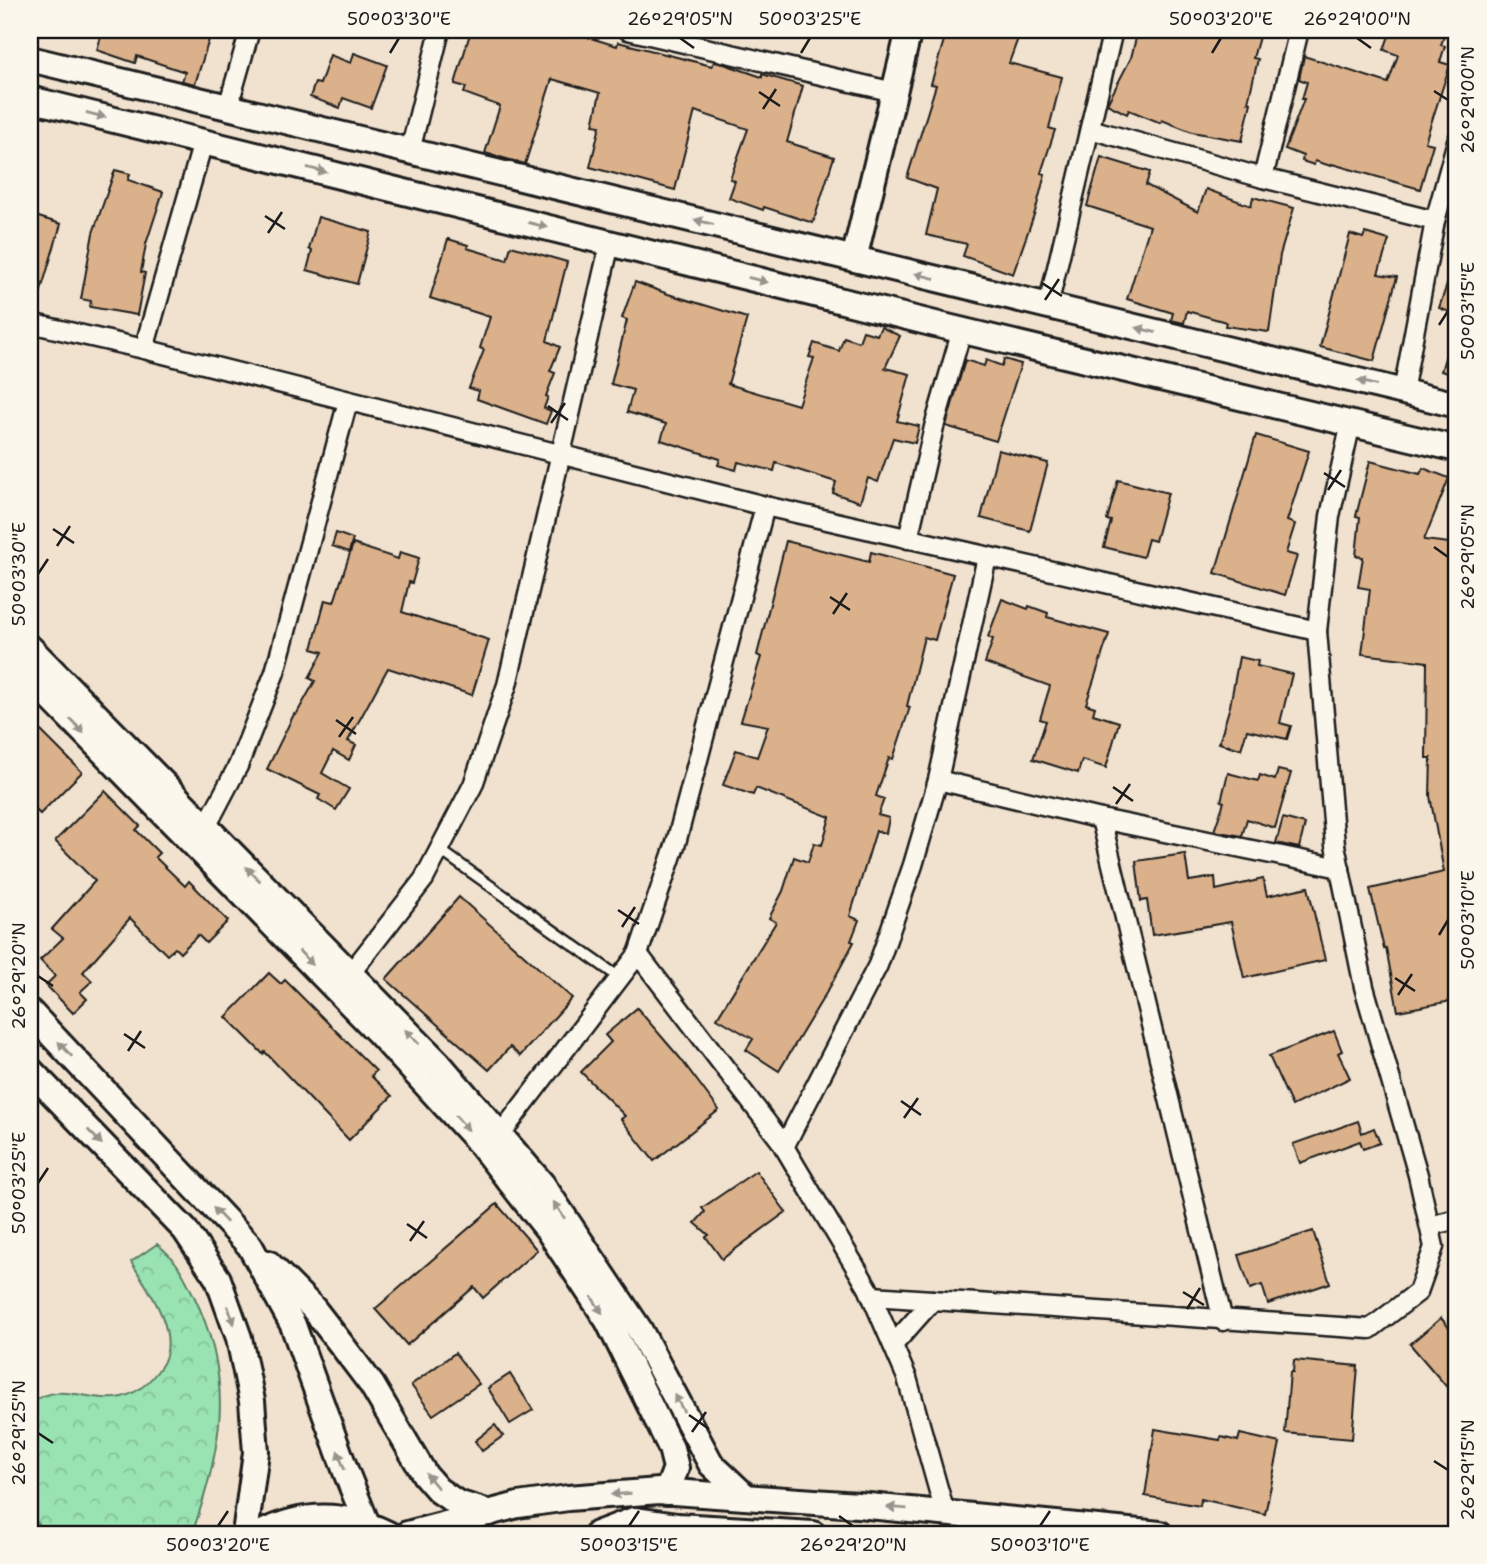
<svg xmlns="http://www.w3.org/2000/svg" width="1487" height="1564" viewBox="0 0 1487 1564" font-family="'Shantell Sans',sans-serif">
<defs>
<pattern id="park-crowns" width="20" height="18" patternUnits="userSpaceOnUse" patternTransform="scale(1.75)"><rect width="20" height="18" fill="#99e2b1"/><path d="M2 6a3 3 0 1 1 6 0M12 15a3 3 0 1 1 6 0" fill="none" stroke="#83c198"/></pattern>
</defs>
<rect width="100%" height="100%" fill="#f1e2cf"/>
<filter id="ink" filterUnits="userSpaceOnUse"><feTurbulence type="fractalNoise" baseFrequency=".0143" numOctaves="2"/><feDisplacementMap in="SourceGraphic" scale="14" xChannelSelector="R" yChannelSelector="G"/><feConvolveMatrix kernelMatrix="1 2 1 2 8 2 1 2 1" color-interpolation-filters="sRGB"/></filter>
<g filter="url(#ink)">
<path fill="url(#park-crowns)" stroke="#5a7f66" stroke-width="2" d="M 157,1244 C 178,1261 182,1272 194,1296 C 235,1380 222,1449 192,1534 L 49,1534 L 30,1516 L 30,1404 C 72,1369 114,1432 160,1368 C 183,1336 149,1290 131,1262 Z"/>
<g fill="#dab18b" stroke="#1c1c1c" stroke-width="2">
<polygon points="103,30 212,30 195,84 182,81 185,72 137,56 135,63 97,50"/>
<polygon points="471,30 540,30 562,38 564,30 617,46 618,42 712,66 714,62 724,64 762,77 762,74 803,86 787,142 834,157 813,223 764,207 763,210 729,198 735,181 730,179 748,129 695,111 675,190 590,167 600,126 593,125 600,93 552,79 525,164 485,153 500,106 464,93 466,87 455,84"/>
<polygon points="947,30 1021,30 1009,63 1062,77 1049,128 1055,130 1041,173 1045,174 1036,209 1013,274 963,256 967,244 926,235 937,189 907,178 936,85 931,84"/>
<polygon points="1138,30 1261,30 1253,58 1258,59 1248,102 1251,103 1242,141 1192,132 1162,120 1161,123 1129,110 1127,114 1107,104 1131,58"/>
<polygon points="1391,30 1446,30 1441,45 1445,46 1440,62 1450,65 1425,142 1433,144 1420,189 1332,164 1331,166 1315,161 1314,165 1302,161 1303,156 1285,149 1304,99 1302,99 1307,82 1299,79 1304,56 1388,83 1398,55 1384,50"/>
<polygon points="354,53 387,65 371,108 343,98 340,108 310,97 315,83 320,84 330,55 351,63"/>
<polygon points="1101,157 1150,172 1146,185 1198,212 1206,189 1251,206 1253,197 1294,208 1280,255 1269,332 1225,326 1226,322 1187,311 1184,323 1171,320 1173,313 1127,299 1150,226 1087,206"/>
<polygon points="115,170 130,174 128,180 163,192 146,244 141,272 145,273 137,315 90,307 91,301 81,299 93,233"/>
<polygon points="32,215 61,224 40,294 30,291 30,224"/>
<polygon points="318,217 371,232 357,284 307,270 312,251 309,249"/>
<polygon points="1365,233 1389,240 1378,274 1397,277 1374,361 1320,347 1350,234 1363,238"/>
<polygon points="448,239 468,245 467,248 507,260 511,246 567,262 547,341 560,347 550,371 555,373 546,396 548,397 544,408 551,411 546,424 477,399 479,391 469,388 484,350 480,348 490,317 430,298"/>
<polygon points="1455,261 1457,261 1457,315 1439,308"/>
<polygon points="635,282 668,294 747,318 728,384 798,405 814,358 809,357 814,343 839,351 844,337 859,342 863,331 877,335 881,327 900,336 885,368 910,374 897,421 919,426 915,443 893,438 878,482 868,478 860,502 833,493 836,482 776,463 774,471 738,462 736,470 718,465 720,459 661,440 666,424 627,412 633,390 611,384 627,320 622,318"/>
<polygon points="1454,328 1457,328 1457,376 1441,371"/>
<polygon points="1004,359 1021,364 996,441 946,426 965,360 984,366 986,360 1002,366"/>
<polygon points="1256,435 1309,451 1287,521 1295,524 1286,553 1297,556 1285,595 1215,573"/>
<polygon points="998,450 1048,463 1030,531 981,518"/>
<polygon points="1370,461 1420,474 1423,468 1449,478 1424,540 1457,544 1457,1000 1398,1011 1386,948 1384,949 1370,889 1444,872 1430,796 1431,758 1426,758 1427,662 1362,654 1370,589 1358,587 1363,557 1356,556 1360,517 1356,516"/>
<polygon points="1118,480 1168,493 1155,541 1148,539 1143,557 1104,547 1111,521 1107,520"/>
<polygon points="336,533 353,539 349,552 332,546"/>
<polygon points="786,541 869,562 871,552 953,574 935,640 924,637 907,706 910,707 893,759 889,758 876,796 884,799 878,815 889,818 886,833 876,831 850,916 859,920 851,941 854,942 831,985 779,1071 746,1050 753,1039 717,1018 776,922 769,918 783,891 794,857 808,862 814,843 822,845 830,817 756,788 753,795 723,785 736,750 757,757 768,726 741,721 761,657 757,655"/>
<polygon points="353,544 398,559 400,552 419,558 412,583 409,582 402,612 489,640 472,695 388,668 348,741 356,745 349,760 333,751 322,773 349,789 336,810 318,799 320,795 267,769 294,714 296,715 315,681 309,678 323,652 312,649 325,600 334,602"/>
<polygon points="1002,599 1028,609 1029,606 1048,613 1047,617 1109,634 1086,704 1095,707 1093,714 1119,722 1106,768 1082,760 1078,773 1033,759 1046,721 1040,719 1050,686 985,663 993,639 988,637"/>
<polygon points="1239,657 1258,661 1257,666 1292,674 1280,723 1291,726 1287,739 1247,730 1241,749 1219,743 1230,706"/>
<polygon points="30,720 82,772 40,814 30,804"/>
<polygon points="1278,770 1291,773 1275,828 1247,819 1242,836 1214,831 1224,802 1221,801 1228,773 1258,781 1260,775 1275,780"/>
<polygon points="105,791 140,826 136,830 159,853 155,857 185,886 189,881 228,921 206,943 198,935 180,953 175,948 167,955 130,918 83,972 92,981 80,992 87,999 73,1013 46,985 55,976 40,960 63,938 52,929 95,881 55,841"/>
<polygon points="1283,818 1305,824 1299,848 1276,843"/>
<polygon points="1185,854 1189,881 1215,877 1216,890 1263,879 1267,896 1308,887 1325,960 1244,978 1231,922 1152,935 1147,900 1141,901 1136,861"/>
<polygon points="459,897 572,998 520,1056 510,1047 489,1070 386,979"/>
<polygon points="269,973 281,984 285,980 376,1071 371,1076 392,1096 349,1140 265,1052 263,1054 226,1017"/>
<polygon points="637,1008 680,1058 719,1110 654,1161 621,1119 625,1116 581,1072 611,1042 605,1035"/>
<polygon points="1334,1031 1342,1051 1338,1053 1350,1078 1292,1106 1269,1056"/>
<polygon points="1358,1121 1362,1133 1374,1128 1380,1143 1363,1149 1360,1141 1300,1163 1293,1144"/>
<polygon points="756,1171 786,1212 722,1259 706,1237 709,1235 695,1223 705,1212 702,1208"/>
<polygon points="497,1204 537,1250 483,1298 474,1287 407,1345 375,1309"/>
<polygon points="1313,1231 1330,1283 1268,1304 1262,1285 1250,1289 1239,1255"/>
<polygon points="1441,1318 1457,1337 1457,1399 1410,1344"/>
<polygon points="455,1353 479,1384 433,1415 411,1385"/>
<polygon points="1294,1360 1358,1366 1352,1439 1285,1433 1290,1372 1293,1372"/>
<polygon points="510,1374 533,1410 510,1424 488,1388"/>
<polygon points="495,1425 503,1436 482,1451 475,1441"/>
<polygon points="1155,1429 1220,1440 1221,1437 1238,1441 1240,1434 1280,1443 1265,1514 1201,1499 1200,1506 1145,1496"/>
</g>
<g fill="none" stroke-linecap="round" stroke-linejoin="round">
<defs>
<polyline id="lane" points="440,850 620,978"/>
<g id="street">
<polyline points="628,30 894,92"/>
<polyline points="1299,30 1263,178 1435,221"/>
<polyline points="228,107 250,30"/>
<polyline points="1090,129 1263,178"/>
<polyline points="410,151 440,30"/>
<polyline points="1048,306 1113,30"/>
<polyline points="30,323 144,349 765,506 1317,631"/>
<polyline points="144,349 203,142"/>
<polyline points="1403,392 1435,221 1457,141"/>
<polyline points="908,539 934,427 962,330"/>
<polyline points="938,780 1101,819 1340,868"/>
<polyline points="1101,819 1223,1321"/>
<polyline points="198,835 206,827 238,766 275,672 348,401"/>
<polyline points="638,954 780,1140 868,1288 907,1378 945,1513"/>
<polyline points="350,974 424,879 473,785 507,685 610,243"/>
<polyline points="500,1135 638,954 676,843 765,506"/>
<polyline points="784,1147 878,965 913,865 938,780 987,557"/>
<polyline points="1430,1226 1457,1219"/>
<polyline points="872,1296 1370,1329 1418,1292 1434,1247 1418,1175 1364,987 1335,845 1317,631 1330,516 1351,423"/>
<polyline points="893,1345 933,1300"/>
</g>
<g id="secondary">
<polyline points="30,59 1457,405"/>
<polyline points="30,99 939,325 1457,449"/>
<polyline points="854,259 909,30"/>
<polyline points="30,648 439,1064 542,1184 639,1329 711,1464 746,1497"/>
<polyline points="30,677 377,1031 482,1146 548,1230 608,1321 671,1448 676,1468 667,1492"/>
<polyline points="30,1012 250,1246 293,1325 346,1472 367,1524"/>
<polyline points="30,1070 185,1230 218,1279 239,1338 252,1401 256,1452 245,1534"/>
<polyline points="268,1263 313,1308 341,1344 372,1385 425,1475 438,1490 457,1503 490,1513"/>
<path d="M 260,1534 C 304,1512 344,1512 388,1534"/>
<polyline points="407,1534 518,1505 568,1498 659,1491 858,1505 1160,1534"/>
<polyline points="597,1534 634,1520 677,1526 813,1534"/>
</g>
</defs>
<use href="#lane" stroke="#1c1c1c" stroke-width="14"/>
<use href="#street" stroke="#1c1c1c" stroke-width="23"/>
<use href="#secondary" stroke="#1c1c1c" stroke-width="30"/>
<use href="#lane" stroke="#fbf7ec" stroke-width="9"/>
<use href="#street" stroke="#fbf7ec" stroke-width="18"/>
<use href="#secondary" stroke="#fbf7ec" stroke-width="24"/>
</g>
<defs><path id="oneway-solid" d="M-6-.8H1V-3.2L6.5 0L1 3.2V.8H-6Z" transform="scale(1.75)"/></defs>
<g fill="#97948e">
<use href="#oneway-solid" transform="translate(96 115) rotate(14)"/>
<use href="#oneway-solid" transform="translate(317 170) rotate(14)"/>
<use href="#oneway-solid" transform="translate(704 222) rotate(-166)"/>
<use href="#oneway-solid" transform="translate(538 225) rotate(14)"/>
<use href="#oneway-solid" transform="translate(925 276) rotate(-166)"/>
<use href="#oneway-solid" transform="translate(758 280) rotate(14)"/>
<use href="#oneway-solid" transform="translate(1146 330) rotate(-166)"/>
<use href="#oneway-solid" transform="translate(1367 383) rotate(-166)"/>
<use href="#oneway-solid" transform="translate(77 726) rotate(46)"/>
<use href="#oneway-solid" transform="translate(253 874) rotate(-135)"/>
<use href="#oneway-solid" transform="translate(306 958) rotate(46)"/>
<use href="#oneway-solid" transform="translate(412 1037) rotate(-134)"/>
<use href="#oneway-solid" transform="translate(65 1049) rotate(-133)"/>
<use href="#oneway-solid" transform="translate(462 1123) rotate(48)"/>
<use href="#oneway-solid" transform="translate(95 1137) rotate(46)"/>
<use href="#oneway-solid" transform="translate(559 1210) rotate(-124)"/>
<use href="#oneway-solid" transform="translate(220 1215) rotate(-133)"/>
<use href="#oneway-solid" transform="translate(597 1305) rotate(57)"/>
<use href="#oneway-solid" transform="translate(231 1315) rotate(70)"/>
<use href="#oneway-solid" transform="translate(679 1403) rotate(-119)"/>
<use href="#oneway-solid" transform="translate(341 1460) rotate(-110)"/>
<use href="#oneway-solid" transform="translate(432 1481) rotate(-129)"/>
<use href="#oneway-solid" transform="translate(621 1494) rotate(176)"/>
<use href="#oneway-solid" transform="translate(897 1508) rotate(-175)"/>
</g>
</g>
<path fill="none" stroke="#1c1c1c" stroke-width="2.5" d="M 680,38 L 694,48M 1357,38 L 1371,48M 390,53 L 399,38M 801,53 L 810,38M 1212,53 L 1221,38M 1434,91 L 1448,100M 759,92 L 780,106M 763,109 L 776,89M 265,216 L 285,229M 268,233 L 282,212M 1042,283 L 1062,296M 1045,300 L 1059,279M 1439,325 L 1448,311M 548,406 L 568,420M 551,423 L 565,403M 1324,473 L 1345,487M 1328,490 L 1341,470M 53,529 L 74,543M 57,546 L 70,526M 1434,547 L 1448,557M 38,574 L 48,559M 830,597 L 850,610M 833,614 L 847,593M 336,720 L 356,734M 339,737 L 353,717M 1113,787 L 1133,801M 1116,804 L 1130,784M 618,910 L 639,924M 622,927 L 635,907M 1439,935 L 1448,920M 38,976 L 53,986M 1395,978 L 1415,991M 1398,995 L 1412,974M 124,1034 L 145,1048M 128,1051 L 141,1031M 901,1101 L 921,1115M 904,1118 L 918,1098M 38,1183 L 48,1168M 407,1224 L 427,1238M 410,1241 L 424,1221M 1183,1292 L 1204,1305M 1187,1309 L 1200,1288M 689,1415 L 709,1429M 692,1432 L 706,1412M 38,1433 L 53,1443M 1434,1461 L 1448,1470M 839,1516 L 853,1526M 218,1526 L 228,1511M 629,1526 L 639,1511M 1040,1526 L 1050,1511"/>
<rect width="1487" height="1564" fill="none" stroke="#fbf7ec" stroke-width="77"/>
<rect x="38" y="38" width="1410" height="1488" fill="none" stroke="#1c1c1c" stroke-width="2.5"/>
<g font-size="18" text-anchor="middle" fill="#1c1c1c">
<text x="399" y="25">50°03'30"E</text>
<text x="680" y="25">26°29'05"N</text>
<text x="810" y="25">50°03'25"E</text>
<text x="1221" y="25">50°03'20"E</text>
<text x="1357" y="25">26°29'00"N</text>
<text transform="translate(1468 100) rotate(-90)" y="6">26°29'00"N</text>
<text transform="translate(1468 311) rotate(-90)" y="6">50°03'15"E</text>
<text transform="translate(1468 557) rotate(-90)" y="6">26°29'05"N</text>
<text transform="translate(19 574) rotate(-90)" y="6">50°03'30"E</text>
<text transform="translate(1468 920) rotate(-90)" y="6">50°03'10"E</text>
<text transform="translate(19 976) rotate(-90)" y="6">26°29'20"N</text>
<text transform="translate(19 1183) rotate(-90)" y="6">50°03'25"E</text>
<text transform="translate(19 1433) rotate(-90)" y="6">26°29'25"N</text>
<text transform="translate(1468 1470) rotate(-90)" y="6">26°29'15"N</text>
<text x="218" y="1551">50°03'20"E</text>
<text x="629" y="1551">50°03'15"E</text>
<text x="853" y="1551">26°29'20"N</text>
<text x="1040" y="1551">50°03'10"E</text>
</g>
</svg>
